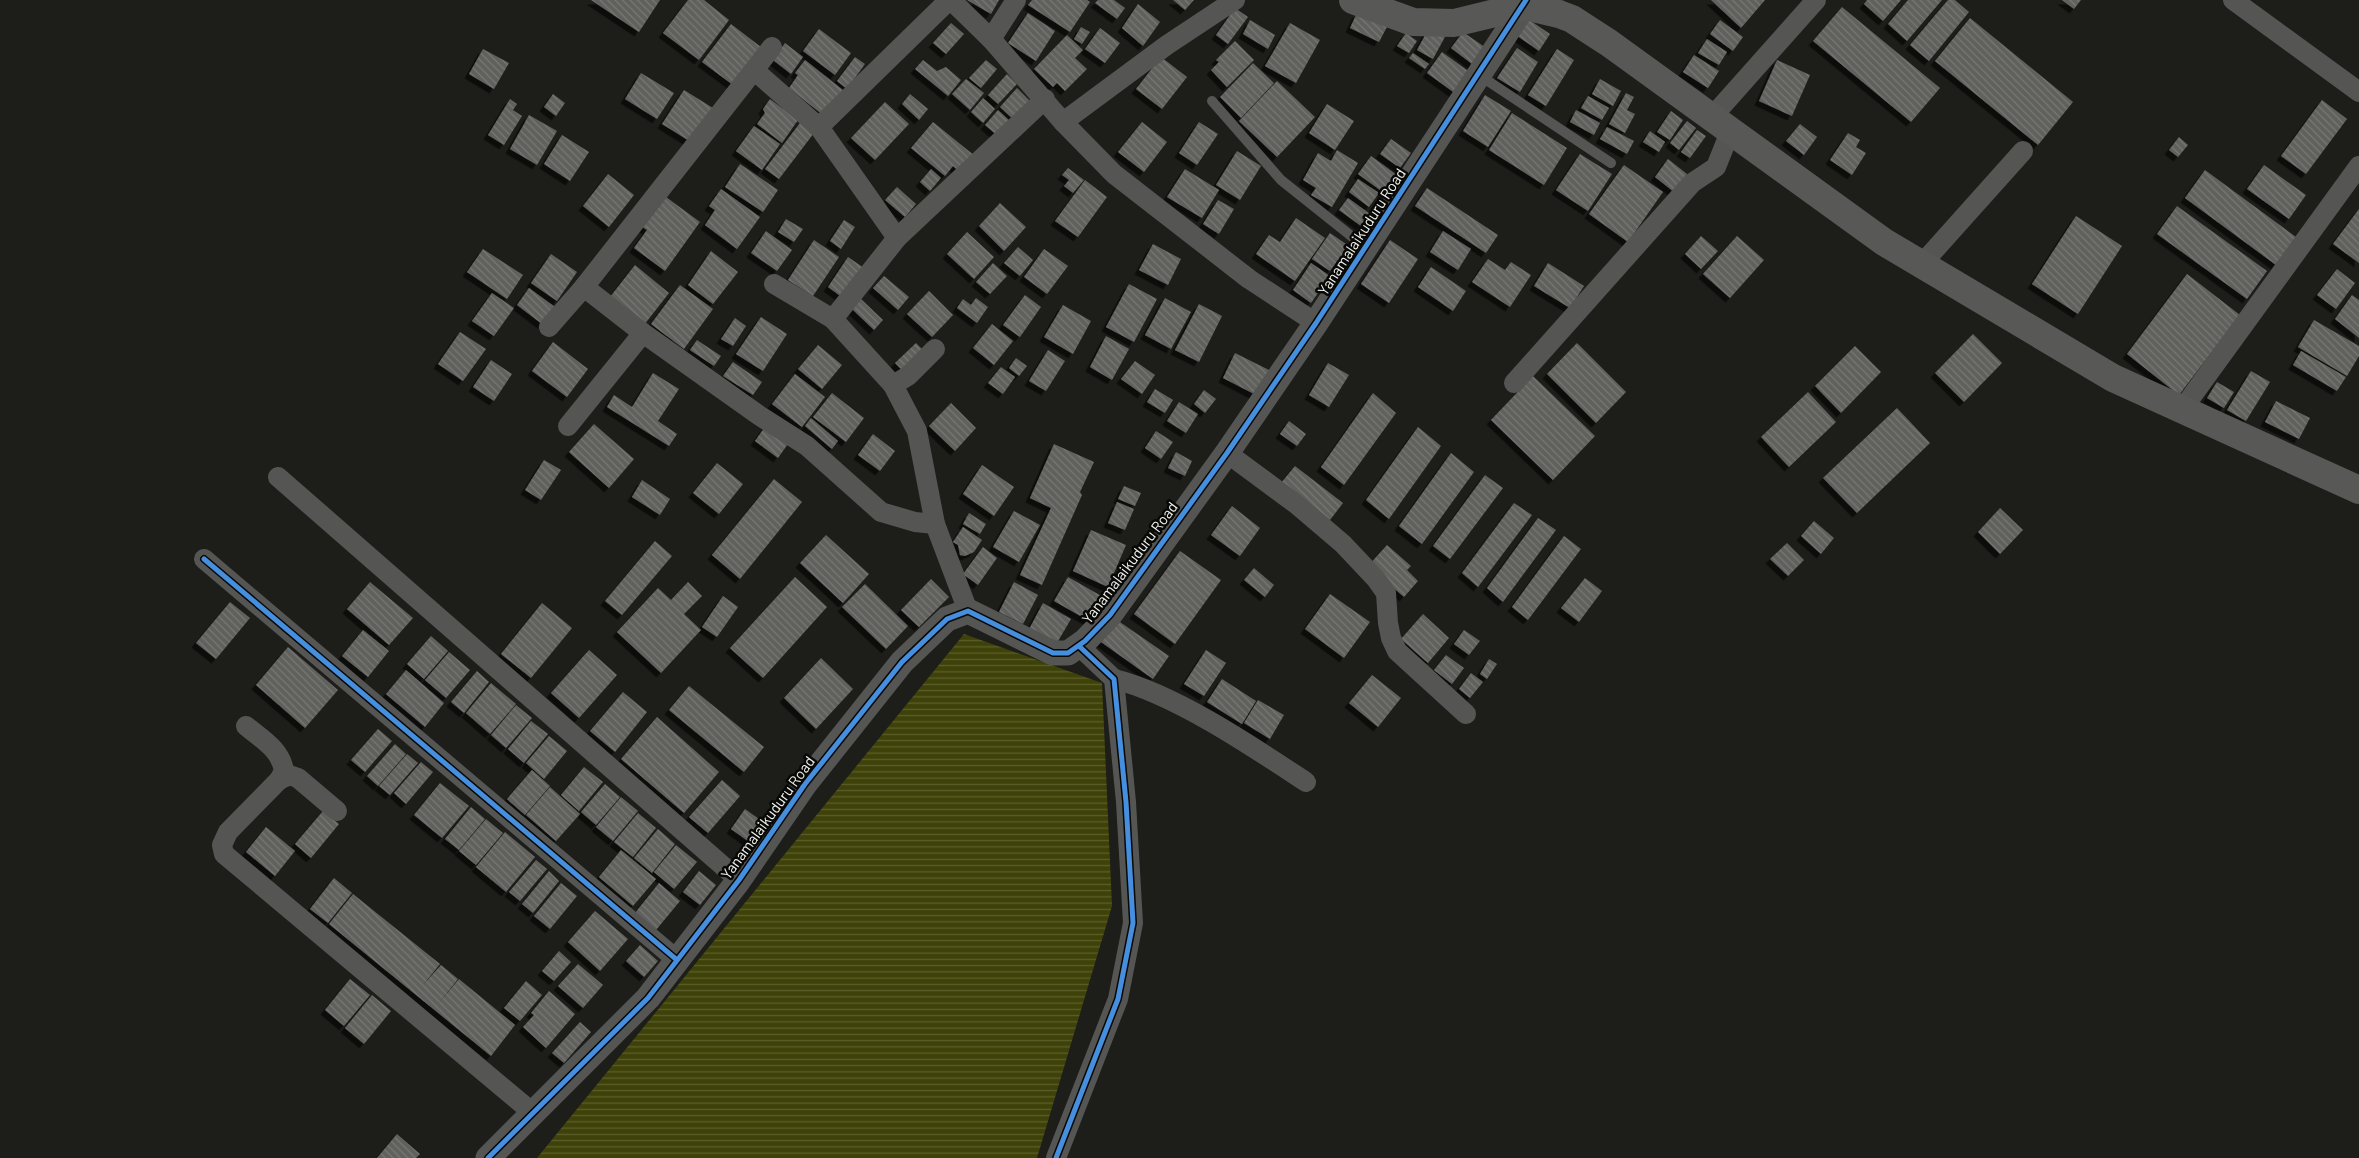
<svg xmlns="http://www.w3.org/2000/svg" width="2359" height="1158" viewBox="0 0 2359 1158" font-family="Barlow,sans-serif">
<defs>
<pattern id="water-rules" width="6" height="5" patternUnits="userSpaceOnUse" patternTransform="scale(1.25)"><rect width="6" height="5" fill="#3f4208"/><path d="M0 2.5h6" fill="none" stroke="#5b5e2c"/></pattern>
<pattern id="building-back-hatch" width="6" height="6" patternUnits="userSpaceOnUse" patternTransform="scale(1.25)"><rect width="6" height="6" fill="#60605d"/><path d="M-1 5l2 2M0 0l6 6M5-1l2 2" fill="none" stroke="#777775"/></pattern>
<filter id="shadow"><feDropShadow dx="-4.5" dy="4.5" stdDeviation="0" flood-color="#0009"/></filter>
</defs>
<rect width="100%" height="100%" fill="#1d1d1a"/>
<polygon fill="url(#water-rules)" points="964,634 1102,683 1112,906 1037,1158 537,1158"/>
<g fill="url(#building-back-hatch)" filter="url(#shadow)">
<polygon points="591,0 660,0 639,32"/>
<polygon points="688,0 704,0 729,20 699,60 663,33"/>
<polygon points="967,0 999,0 991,14"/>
<polygon points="1032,0 1087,0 1090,2 1070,32 1028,5"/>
<polygon points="1098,0 1114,0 1125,8 1117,19 1095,3"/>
<polygon points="1173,0 1194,0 1185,10"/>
<polygon points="1711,0 1765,0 1741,28"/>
<polygon points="1867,0 1901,0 1883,21 1864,4"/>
<polygon points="1908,0 1942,0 1907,41 1888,24"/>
<polygon points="1948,0 1955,0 1969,12 1929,61 1910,45"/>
<polygon points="2062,0 2081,0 2074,9"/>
<polygon points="1138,4 1160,22 1143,46 1122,28"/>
<polygon points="1842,7 1940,88 1911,122 1813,41"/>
<polygon points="1235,8 1248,17 1228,44 1216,35"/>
<polygon points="1028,13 1055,31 1036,61 1008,43"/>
<polygon points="1357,13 1387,27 1379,42 1350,28"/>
<polygon points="1970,18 2073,102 2038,145 1935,61"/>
<polygon points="1528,19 1550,34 1539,51 1516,35"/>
<polygon points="1250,20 1275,35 1268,49 1243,34"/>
<polygon points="1720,20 1743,37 1733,51 1710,34"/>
<polygon points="951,23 964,34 946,54 933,43"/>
<polygon points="1290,23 1320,40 1296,83 1265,66"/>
<polygon points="731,24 761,47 733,85 702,62"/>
<polygon points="1430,26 1446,35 1433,59 1417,50"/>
<polygon points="1081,27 1090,32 1082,44 1074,39"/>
<polygon points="1100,28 1120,43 1105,63 1085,49"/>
<polygon points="819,29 851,53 835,75 803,51"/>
<polygon points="1463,32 1489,50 1476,67 1451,48"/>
<polygon points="1406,33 1417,41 1409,53 1397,46"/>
<polygon points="1067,35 1083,50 1075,58 1087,69 1065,91 1057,83 1053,87 1034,69"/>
<polygon points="1707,39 1727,52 1719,65 1698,53"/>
<polygon points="1235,41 1254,60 1227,87 1211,70 1219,62 1216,60"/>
<polygon points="785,43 803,57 791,74 773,60"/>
<polygon points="1517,48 1538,62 1520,92 1497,78"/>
<polygon points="483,49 509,63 494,89 469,74"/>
<polygon points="1557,49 1574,60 1546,106 1528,95"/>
<polygon points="1442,52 1471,73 1456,94 1427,73"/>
<polygon points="1413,53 1429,64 1425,69 1409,58"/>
<polygon points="1694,55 1719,71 1708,88 1683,72"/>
<polygon points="855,57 865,64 847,89 837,81"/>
<polygon points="1161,57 1187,77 1162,109 1136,89"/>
<polygon points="805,60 843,90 823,115 789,88 798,75 795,73"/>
<polygon points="923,60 937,71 946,67 961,80 948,96 915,69"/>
<polygon points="986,60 997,69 981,88 969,78"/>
<polygon points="1777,60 1810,75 1792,116 1759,101"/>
<polygon points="1253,63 1274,83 1241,118 1220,97"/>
<polygon points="641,73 674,93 657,119 625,99"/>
<polygon points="1007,74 1017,84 998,104 988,95"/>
<polygon points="966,79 984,93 970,110 952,94"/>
<polygon points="1600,79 1621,91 1613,106 1592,94"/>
<polygon points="1277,81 1315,117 1277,157 1239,121"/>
<polygon points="1017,88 1031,102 1014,120 1000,107"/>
<polygon points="684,90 713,108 691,142 662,124"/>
<polygon points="1626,93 1634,97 1627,110 1635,114 1625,133 1609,124"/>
<polygon points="553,94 565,103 556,116 544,107"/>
<polygon points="910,94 928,109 919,120 902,104"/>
<polygon points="1485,95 1511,111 1488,147 1463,131"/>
<polygon points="1588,96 1609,108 1602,120 1581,108"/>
<polygon points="983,98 995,109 983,123 971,112"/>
<polygon points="510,99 517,104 513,110 522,116 504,145 488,135"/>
<polygon points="770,99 798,120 782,143 757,124 765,113 763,109"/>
<polygon points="2322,100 2347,119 2306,174 2281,156"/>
<polygon points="885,102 909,124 875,160 851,138"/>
<polygon points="1327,104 1354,121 1335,150 1309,133"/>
<polygon points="998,110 1012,123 999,137 985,125"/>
<polygon points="1576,110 1600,123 1594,135 1570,122"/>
<polygon points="1671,111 1683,120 1670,140 1657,132"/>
<polygon points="1512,113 1567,148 1544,185 1489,150"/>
<polygon points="529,115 557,131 537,165 510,149"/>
<polygon points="1687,121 1696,128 1679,150 1670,143"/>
<polygon points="933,122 975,156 961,173 953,166 945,176 911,148"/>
<polygon points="1142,122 1167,142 1144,172 1118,152"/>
<polygon points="1199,122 1218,134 1197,165 1179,153"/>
<polygon points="800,123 814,133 779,179 765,169"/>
<polygon points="1800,124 1817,137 1804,155 1786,141"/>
<polygon points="754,126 780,144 762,170 736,151"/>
<polygon points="1607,127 1634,141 1627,154 1600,139"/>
<polygon points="1697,130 1706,136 1690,158 1681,152"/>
<polygon points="1650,131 1665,142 1659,152 1643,142"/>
<polygon points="1848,133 1860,140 1856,147 1866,153 1852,175 1830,160"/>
<polygon points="562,135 589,152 570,181 544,164"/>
<polygon points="2179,137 2188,145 2178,157 2169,150"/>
<polygon points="1391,139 1411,153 1400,168 1380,154"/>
<polygon points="1337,150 1358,163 1332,207 1311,195 1316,188 1303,180 1318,153 1331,161"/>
<polygon points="1237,151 1261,166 1240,200 1216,185"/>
<polygon points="1580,154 1612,174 1588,211 1556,190"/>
<polygon points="1371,156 1397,175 1384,193 1358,174"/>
<polygon points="1668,159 1687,174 1674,192 1655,177"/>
<polygon points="740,164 778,190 763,212 725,187"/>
<polygon points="1624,165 1663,192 1628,242 1589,214"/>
<polygon points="2264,165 2306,195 2289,219 2247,189"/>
<polygon points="1068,168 1084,180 1073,193 1064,186 1069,180 1062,175"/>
<polygon points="931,169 941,178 930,191 920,182"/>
<polygon points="1185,169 1219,190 1202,218 1167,197"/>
<polygon points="2205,170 2296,237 2276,265 2185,198"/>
<polygon points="608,174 634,195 609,227 583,206"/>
<polygon points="1358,179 1379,193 1369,207 1349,192"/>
<polygon points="1085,180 1107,197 1078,237 1055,221"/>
<polygon points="897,187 916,204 905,217 885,200"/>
<polygon points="1427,188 1498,235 1486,253 1415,206"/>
<polygon points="721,189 760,217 737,249 705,225 715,210 709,206"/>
<polygon points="662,194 700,222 665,271 634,248 647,230 639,225"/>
<polygon points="1348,198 1370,214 1361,226 1339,210"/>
<polygon points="1218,200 1234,209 1219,234 1203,224"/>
<polygon points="1000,203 1026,227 1004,251 979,226"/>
<polygon points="2177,206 2267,271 2247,299 2157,234"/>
<polygon points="2359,209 2359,263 2333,244"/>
<polygon points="2076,216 2122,246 2078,314 2032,284"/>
<polygon points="1296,218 1325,238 1295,281 1256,254 1269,235 1280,242"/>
<polygon points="786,219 803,229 794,242 778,232"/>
<polygon points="844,220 855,227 841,249 830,241"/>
<polygon points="766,231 792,250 777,271 751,253"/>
<polygon points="1443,231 1471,249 1458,270 1430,252"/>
<polygon points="967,232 994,257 974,279 947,254"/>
<polygon points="1330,233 1349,246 1330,271 1312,259"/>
<polygon points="1701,236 1718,251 1701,269 1685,254"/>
<polygon points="1737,236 1764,260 1730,298 1703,274"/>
<polygon points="814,240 839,257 813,296 788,280"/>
<polygon points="1390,240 1418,259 1389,303 1361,284"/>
<polygon points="1153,244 1181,259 1168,285 1139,270"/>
<polygon points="1018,247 1033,260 1020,276 1004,263"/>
<polygon points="483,249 523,275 507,299 467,272"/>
<polygon points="1044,249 1068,266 1047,294 1024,277"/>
<polygon points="711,251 738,272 713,304 688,285"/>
<polygon points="551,254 577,272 557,301 531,283"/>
<polygon points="848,257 864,268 843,298 828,287"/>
<polygon points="1488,259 1505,270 1511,262 1531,275 1510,307 1472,282"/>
<polygon points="993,263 1007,276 990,294 976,282"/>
<polygon points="1311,263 1330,276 1311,303 1293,290"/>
<polygon points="1548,263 1584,286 1570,308 1534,286"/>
<polygon points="635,265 669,293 644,325 610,297"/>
<polygon points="1431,267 1466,291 1453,311 1418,287"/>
<polygon points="2337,269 2355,283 2336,309 2317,295"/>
<polygon points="2187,274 2240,315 2179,395 2127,354"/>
<polygon points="884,276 909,297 898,310 873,288"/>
<polygon points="1129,284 1157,299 1134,342 1106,327"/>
<polygon points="680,285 713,309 684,349 651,324"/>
<polygon points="529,288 555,307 542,324 517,305"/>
<polygon points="929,291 953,315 932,337 907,314"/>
<polygon points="492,293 514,308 494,336 472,321"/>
<polygon points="1025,295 1041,307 1020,337 1003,325"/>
<polygon points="2352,295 2359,300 2359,338 2335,319"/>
<polygon points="860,298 883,320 874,330 851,308"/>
<polygon points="976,298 988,307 977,323 957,308 963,299 971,305"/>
<polygon points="1165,298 1191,312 1171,349 1145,335"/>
<polygon points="1199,304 1222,316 1199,362 1175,350"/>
<polygon points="1063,305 1091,321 1073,354 1044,337"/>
<polygon points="761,317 787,334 763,371 736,354"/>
<polygon points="735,318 746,326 733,346 721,339"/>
<polygon points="2314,320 2359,346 2359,356 2347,376 2298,347"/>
<polygon points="992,324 1013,341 994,365 973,348"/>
<polygon points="460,332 486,349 463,381 438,364"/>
<polygon points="1973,334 2002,363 1964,402 1935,373"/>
<polygon points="1106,336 1129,349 1112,380 1090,367"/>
<polygon points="697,340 721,356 714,366 690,350"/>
<polygon points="553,342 588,369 567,397 532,371"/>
<polygon points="916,343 925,352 904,372 895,363"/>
<polygon points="1577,343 1626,392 1596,423 1547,374"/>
<polygon points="818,345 842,365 822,389 798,369"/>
<polygon points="1855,346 1881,372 1841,413 1815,386"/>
<polygon points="1048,350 1065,361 1046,391 1029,381"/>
<polygon points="2301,351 2346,377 2337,391 2293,365"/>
<polygon points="1235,353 1271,371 1258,396 1223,378"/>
<polygon points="1016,358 1027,366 1019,376 1009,368"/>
<polygon points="491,360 512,374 494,401 473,387"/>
<polygon points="1135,361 1155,375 1142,394 1121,379"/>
<polygon points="733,362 762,382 753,395 723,376"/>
<polygon points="1328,363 1349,375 1329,407 1309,395"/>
<polygon points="1001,367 1015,377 1003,394 988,383"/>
<polygon points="2251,371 2270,382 2246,421 2227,410"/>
<polygon points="653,373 679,389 658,421 677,434 669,446 607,407 614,395 632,407"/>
<polygon points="795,374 825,397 802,427 772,404"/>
<polygon points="1533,376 1595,436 1553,480 1491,420"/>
<polygon points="2217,382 2234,392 2224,408 2207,398"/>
<polygon points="1155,389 1173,400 1165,413 1147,402"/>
<polygon points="1204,390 1216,399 1205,413 1194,404"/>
<polygon points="1808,392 1836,422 1789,467 1761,437"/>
<polygon points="832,393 864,418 846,442 813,417"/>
<polygon points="1373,393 1396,413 1344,485 1321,467"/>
<polygon points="2276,401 2310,418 2299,439 2265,422"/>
<polygon points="1179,402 1198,414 1186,433 1167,421"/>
<polygon points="951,403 976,428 955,451 929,426"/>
<polygon points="1897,408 1930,443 1857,513 1823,478"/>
<polygon points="811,418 838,441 832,449 805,426"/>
<polygon points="1289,421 1306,434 1297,446 1280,434"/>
<polygon points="594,424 634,459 609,488 569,452"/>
<polygon points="767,424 790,441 778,458 755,441"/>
<polygon points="1418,427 1441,446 1389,519 1366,500"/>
<polygon points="1156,431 1173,442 1161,459 1145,448"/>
<polygon points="873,434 895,451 880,471 858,455"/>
<polygon points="1054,444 1094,462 1080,492 1082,495 1042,585 1020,575 1051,508 1030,498"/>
<polygon points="1176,452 1192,461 1185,476 1168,468"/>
<polygon points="1451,453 1474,472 1422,544 1399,526"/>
<polygon points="544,460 561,470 541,500 525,490"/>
<polygon points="717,463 743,484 719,514 693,493"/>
<polygon points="982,465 1014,487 994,516 963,494"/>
<polygon points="1295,466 1343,503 1330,520 1281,483"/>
<polygon points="1485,475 1503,488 1450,559 1433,546"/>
<polygon points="774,479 802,502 740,579 712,555"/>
<polygon points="642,480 670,499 660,515 632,497"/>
<polygon points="1124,486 1141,493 1135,506 1118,499"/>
<polygon points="1117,502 1134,509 1125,530 1108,523"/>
<polygon points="1514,503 1532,515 1478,587 1462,573"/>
<polygon points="1232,506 1260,528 1240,556 1211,535"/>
<polygon points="2000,508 2023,530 2000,554 1978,532"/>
<polygon points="1014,511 1040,525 1019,562 993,547"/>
<polygon points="969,513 986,524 980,534 963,524"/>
<polygon points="1538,518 1556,530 1503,602 1487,588"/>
<polygon points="1814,521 1834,538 1821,554 1801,536"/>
<polygon points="963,527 982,540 974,552 965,556 960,555 958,545 953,542"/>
<polygon points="1091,530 1126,545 1108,587 1073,571"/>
<polygon points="826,535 869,574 843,603 800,563"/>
<polygon points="1564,536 1581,549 1528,620 1512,607"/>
<polygon points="655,541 672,556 622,615 605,601"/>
<polygon points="1787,543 1804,560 1788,576 1770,559"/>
<polygon points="1387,545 1411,566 1407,570 1418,581 1404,597 1368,566"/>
<polygon points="983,547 997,558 978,585 963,574"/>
<polygon points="1180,551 1221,580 1175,644 1134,614"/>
<polygon points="1254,568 1274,585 1265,597 1244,580"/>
<polygon points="795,577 827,607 763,678 730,648"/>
<polygon points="1068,577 1105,598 1091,622 1054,601"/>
<polygon points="1585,578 1602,591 1579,622 1561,608"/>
<polygon points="931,579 949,597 919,627 901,610"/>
<polygon points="370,582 413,618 389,645 347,609"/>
<polygon points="688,582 702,596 684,614 701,630 661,673 617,632 658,588 671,600"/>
<polygon points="1014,582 1038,595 1023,624 999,612"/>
<polygon points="865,584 908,626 886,649 842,607"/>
<polygon points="1330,594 1370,622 1344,658 1305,629"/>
<polygon points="723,596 738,607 717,637 702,627"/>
<polygon points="230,602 250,618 216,659 196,643"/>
<polygon points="542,603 572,628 531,678 501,654"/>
<polygon points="1043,603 1071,619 1054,648 1027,633"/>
<polygon points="1423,614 1449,638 1428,663 1401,639"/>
<polygon points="1117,620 1169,656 1153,679 1101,642"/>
<polygon points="363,630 389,651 368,677 342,656"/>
<polygon points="1464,630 1480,641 1469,655 1454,644"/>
<polygon points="431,636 448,651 424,679 407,664"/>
<polygon points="288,647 338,690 305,728 256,685"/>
<polygon points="589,650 617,675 579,718 551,693"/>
<polygon points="1206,650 1226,663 1204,696 1184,684"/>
<polygon points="449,652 470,670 446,698 425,680"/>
<polygon points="1446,655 1464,668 1452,684 1434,670"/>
<polygon points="821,658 853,689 816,729 784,698"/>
<polygon points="1489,659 1497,664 1487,679 1480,674"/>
<polygon points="406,670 444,703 425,727 386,694"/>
<polygon points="477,671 489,682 464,713 451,702"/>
<polygon points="1471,673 1483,682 1470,698 1459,689"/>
<polygon points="1372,675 1401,698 1378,727 1349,703"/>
<polygon points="1222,679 1256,701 1242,724 1207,702"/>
<polygon points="491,683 516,704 490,734 466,713"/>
<polygon points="689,686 764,747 744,772 669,710"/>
<polygon points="623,692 647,712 615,752 590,731"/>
<polygon points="1258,700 1284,715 1270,739 1244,723"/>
<polygon points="516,705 532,718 506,748 491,735"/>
<polygon points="657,717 719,772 684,813 621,759"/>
<polygon points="531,721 548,734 524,763 508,749"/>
<polygon points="378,729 392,741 365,772 351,760"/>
<polygon points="549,736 567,751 544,779 526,763"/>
<polygon points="395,744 406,754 378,786 367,776"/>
<polygon points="407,754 418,763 390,795 379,786"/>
<polygon points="421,762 433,772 406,804 394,793"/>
<polygon points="584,767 603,782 579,811 561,795"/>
<polygon points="532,770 550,786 525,815 507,799"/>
<polygon points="722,780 740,796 708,833 689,817"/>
<polygon points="440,783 469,806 442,838 414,815"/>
<polygon points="605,784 620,797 596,825 581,812"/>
<polygon points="550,787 580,814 556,841 526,815"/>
<polygon points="621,797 638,811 613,841 596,827"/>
<polygon points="471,807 485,819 459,850 445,839"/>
<polygon points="745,809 766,824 752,844 731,829"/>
<polygon points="323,811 339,824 311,858 295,844"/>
<polygon points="638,813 656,828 633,857 614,842"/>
<polygon points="486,819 503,833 476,865 459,851"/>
<polygon points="266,827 295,851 275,876 246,852"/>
<polygon points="658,829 675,844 652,873 634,858"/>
<polygon points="505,832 535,857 506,892 476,867"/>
<polygon points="676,845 697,862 674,889 654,872"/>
<polygon points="621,850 656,879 633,906 599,877"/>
<polygon points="536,860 547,869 520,901 509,892"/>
<polygon points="549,871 559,881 533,913 522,904"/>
<polygon points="699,871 716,885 700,905 683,892"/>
<polygon points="334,878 352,893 328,923 310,909"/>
<polygon points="561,883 577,896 550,929 534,916"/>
<polygon points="659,883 680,901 656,930 635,913"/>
<polygon points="353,894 440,964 423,985 441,965 458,979 438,1004 459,979 515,1025 491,1056 329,924"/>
<polygon points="595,911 628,939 600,971 568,942"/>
<polygon points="640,945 658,961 644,977 626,961"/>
<polygon points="559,951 571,962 554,981 542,971"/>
<polygon points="578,964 603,985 583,1008 558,986"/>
<polygon points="350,979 370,995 344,1026 325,1010"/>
<polygon points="526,981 542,995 520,1021 504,1008"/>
<polygon points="549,991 575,1014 546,1048 523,1027 534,1015 531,1013"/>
<polygon points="372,995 391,1011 364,1044 345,1028"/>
<polygon points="580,1022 591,1032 564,1063 552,1053"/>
<polygon points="397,1134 420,1154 416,1158 377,1158"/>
</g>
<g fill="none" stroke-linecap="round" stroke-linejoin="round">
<g stroke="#555554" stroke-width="10">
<polyline points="1479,75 1611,163"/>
<polyline points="1212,101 1281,180 1365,247"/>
</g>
<g stroke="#555554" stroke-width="20">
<polyline points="951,0 991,39 1063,122 1167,45 1235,0"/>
<polyline points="2233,0 2359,92"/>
<polyline points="991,39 1016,0"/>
<polyline points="755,71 819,127 897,238"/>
<polyline points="1712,117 1816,0"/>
<polyline points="1063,122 1114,174 1249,279 1316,323"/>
<polyline points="819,127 949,0"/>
<polyline points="1921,265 2023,151"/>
<polyline points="774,284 833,319 893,385 917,431 935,524 968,611"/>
<polyline points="584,287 643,333 760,416 807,446 881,512 915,522 935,524"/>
<polyline points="833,319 897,238 1045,99"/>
<polyline points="549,327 584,287 772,47"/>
<polyline points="1514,383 1692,183 1716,167 1730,132"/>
<polyline points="893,385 908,376 935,349"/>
<polyline points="2181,411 2359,166"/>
<polyline points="568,426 643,333"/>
<polyline points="1227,453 1296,504 1343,544 1376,579 1386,593 1388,623 1391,638 1397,651 1466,714"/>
<polyline points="278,477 739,880"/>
<polyline points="204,559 677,960"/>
<path d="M 1114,679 C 1175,694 1253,747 1306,782"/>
<path d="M 246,726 C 262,739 281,750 284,771 L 279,780 L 228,832 L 222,845 L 224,854 L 533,1113"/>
<polyline points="279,780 289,775 298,778 337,811"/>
<polyline points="1056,1158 1118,999 1133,923 1126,802 1114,679 1079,646"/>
</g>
<polyline stroke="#555554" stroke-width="25" points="488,1158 648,998 739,880 805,784 902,662 947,619 968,611 1053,653 1068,653 1085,641 1110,615 1227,453 1316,323 1524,6"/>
<polyline stroke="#585856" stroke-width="28" points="1353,0 1413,22 1454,23 1524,6 1559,14 1572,19 1609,43 1884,242 2113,378 2359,490"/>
<defs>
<g id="cycleway">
<polyline points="204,559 677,960"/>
<polyline points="488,1158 648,998 739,880 805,784 902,662 947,619 968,611 1053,653 1068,653 1085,641 1110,615 1227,453 1316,323 1526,0"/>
<polyline points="1056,1158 1118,999 1133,923 1126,802 1114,679 1079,646"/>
</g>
</defs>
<use href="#cycleway" stroke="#080806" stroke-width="8"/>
<use href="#cycleway" stroke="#468fdf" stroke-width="5"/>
</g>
<g text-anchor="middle" stroke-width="5" stroke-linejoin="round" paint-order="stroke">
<g font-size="15" fill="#f3f3ef" stroke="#080806">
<text transform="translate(1362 232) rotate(-57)" y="5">Yanamalaikuduru Road</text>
<text transform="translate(1130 563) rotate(-53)" y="5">Yanamalaikuduru Road</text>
<text transform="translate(768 818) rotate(-54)" y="5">Yanamalaikuduru Road</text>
</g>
</g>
</svg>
